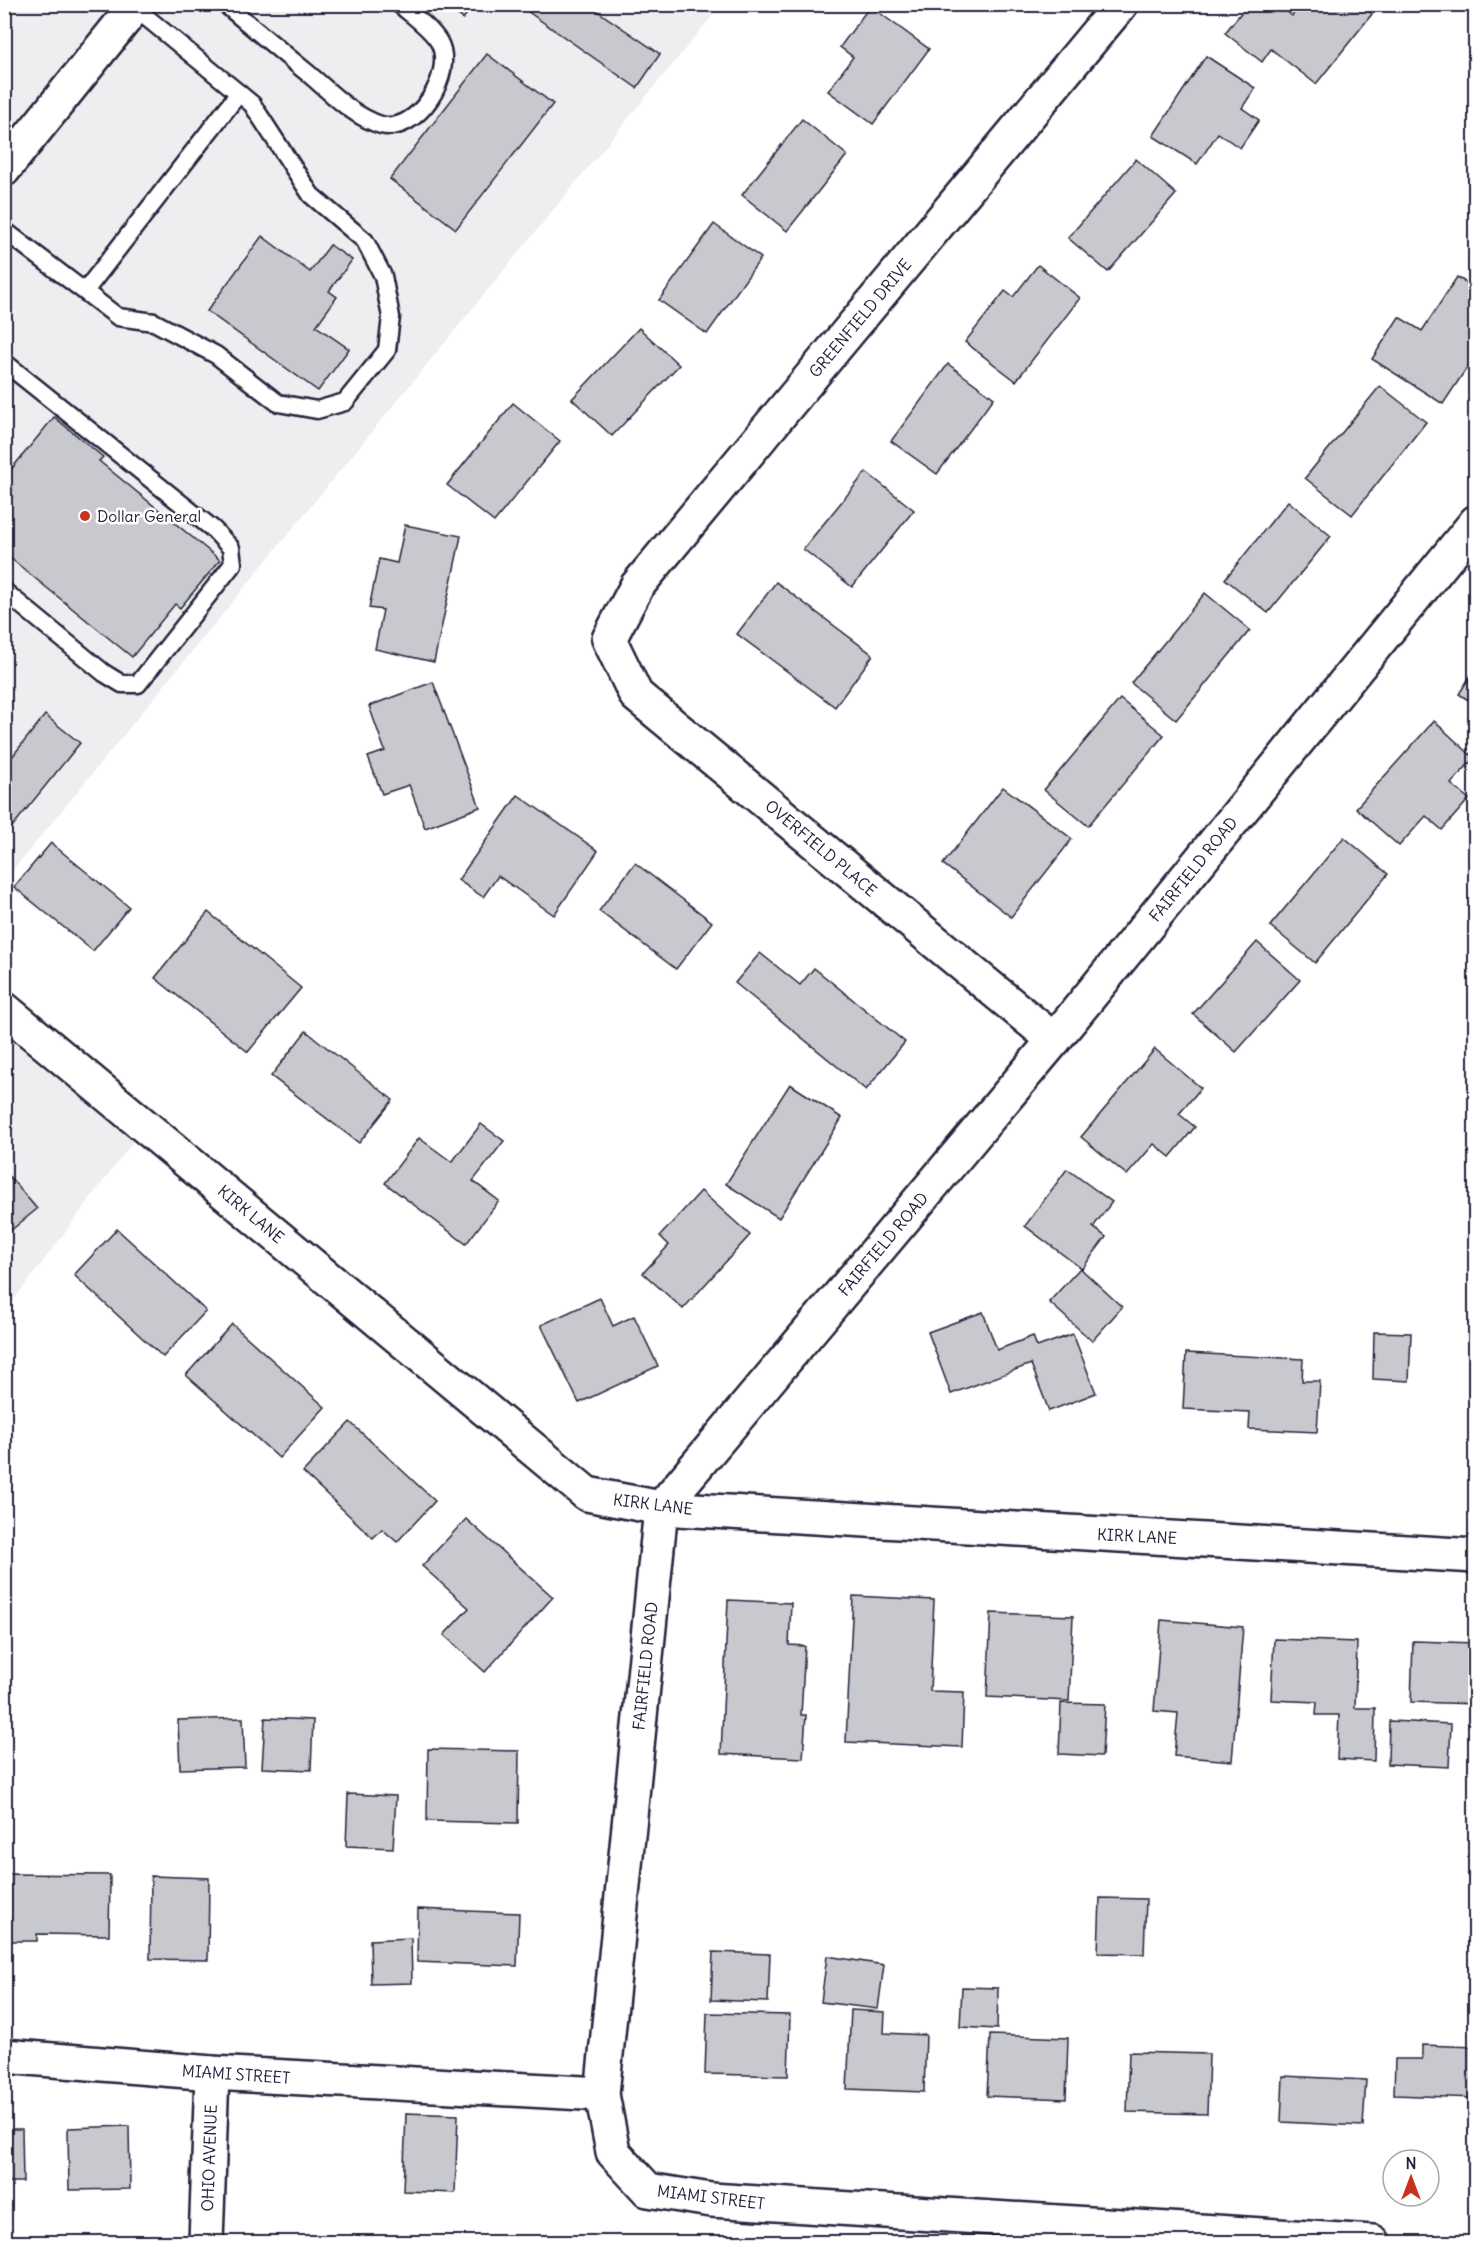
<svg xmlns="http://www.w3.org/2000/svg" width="1480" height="2247" viewBox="0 0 1480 2247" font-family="Delius,sans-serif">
<rect width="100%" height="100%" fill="#fff"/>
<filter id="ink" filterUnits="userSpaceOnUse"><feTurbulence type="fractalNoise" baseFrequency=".0167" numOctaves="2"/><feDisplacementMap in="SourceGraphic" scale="12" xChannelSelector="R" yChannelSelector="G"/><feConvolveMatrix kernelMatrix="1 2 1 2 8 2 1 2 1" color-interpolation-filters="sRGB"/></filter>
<g filter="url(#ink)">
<g fill="#eeeef1">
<polygon points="5,5 721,5 5,880"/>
<polygon points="5,1009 145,1126 5,1312"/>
</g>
<g fill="#c8c8cf" stroke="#22223b" stroke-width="1.5">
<polygon points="445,4 474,4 463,19"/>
<polygon points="517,4 587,4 660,54 637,88"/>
<polygon points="1248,4 1278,4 1292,16 1301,4 1360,4 1372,14 1316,84 1271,49 1262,62 1225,33"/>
<polygon points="870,6 929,49 873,124 828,91 853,57 840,47"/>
<polygon points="487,54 553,104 456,229 390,179"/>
<polygon points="1206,56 1255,88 1242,108 1259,120 1240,148 1218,133 1197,164 1153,136"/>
<polygon points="802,119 847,155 787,231 742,195"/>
<polygon points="1136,159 1176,194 1108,272 1068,238"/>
<polygon points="714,224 761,258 707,334 659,300"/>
<polygon points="262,236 310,272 330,245 352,260 329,291 337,297 316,326 349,349 318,391 207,311"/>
<polygon points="1038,265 1080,298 1016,381 965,342 1005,291 1013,297"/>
<polygon points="1457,277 1476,289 1476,354 1443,404 1372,359 1399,317 1422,331"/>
<polygon points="639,328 679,365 612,436 572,399"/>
<polygon points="948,364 994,398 937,474 891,441"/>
<polygon points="1380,386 1426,422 1352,515 1305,478"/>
<polygon points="513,403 560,441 494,522 447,485"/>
<polygon points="54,417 103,457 99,461 220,560 180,608 175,604 132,657 4,553 4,478"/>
<polygon points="866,472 914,510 852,587 803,549"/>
<polygon points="1288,501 1331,536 1268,613 1225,579"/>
<polygon points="405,525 461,536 434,662 375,649 383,610 369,608 379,559 397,563"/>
<polygon points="776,582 873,655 835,707 737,634"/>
<polygon points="1205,593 1250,630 1176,720 1131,683"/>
<polygon points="1476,667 1476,705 1459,694"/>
<polygon points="433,682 480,807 425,828 409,785 382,794 368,757 385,751 369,706"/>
<polygon points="1120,699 1164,735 1088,826 1044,790"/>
<polygon points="45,715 80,743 4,837 4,767"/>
<polygon points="1434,721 1474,758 1451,784 1469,799 1442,830 1426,816 1399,846 1356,808"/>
<polygon points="1003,787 1072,839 1011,917 943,864"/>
<polygon points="518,795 598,851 554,915 498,876 483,897 458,880"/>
<polygon points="1344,837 1388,874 1315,963 1270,926"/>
<polygon points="51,843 129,907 93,951 14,887"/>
<polygon points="635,863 712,922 676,969 599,911"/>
<polygon points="208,912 301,988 248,1052 155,978"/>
<polygon points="1257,942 1300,980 1236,1052 1193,1014"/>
<polygon points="760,953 800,985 814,968 905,1042 866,1090 735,983"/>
<polygon points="306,1031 393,1100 359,1143 271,1076"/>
<polygon points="1155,1049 1201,1088 1179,1114 1195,1127 1170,1157 1154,1144 1127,1175 1081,1137"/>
<polygon points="790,1084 842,1118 779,1218 726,1184"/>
<polygon points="481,1124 504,1141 473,1181 499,1201 466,1244 385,1183 419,1138 452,1162"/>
<polygon points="1067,1169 1112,1202 1093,1227 1106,1237 1082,1269 1025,1226"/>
<polygon points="4,1170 37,1209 4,1236"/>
<polygon points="701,1191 750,1235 683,1309 643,1273 669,1245 660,1236"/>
<polygon points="117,1229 206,1311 163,1357 74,1275"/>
<polygon points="1080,1268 1122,1307 1092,1341 1049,1302"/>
<polygon points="600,1298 613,1326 634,1316 658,1366 579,1403 541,1325"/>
<polygon points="983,1312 997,1350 1033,1336 1037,1347 1073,1334 1096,1393 1049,1411 1031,1364 951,1394 928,1332"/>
<polygon points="232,1324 325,1407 279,1458 186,1375"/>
<polygon points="1374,1332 1411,1333 1409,1381 1373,1379"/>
<polygon points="1186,1353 1303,1359 1302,1381 1320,1381 1317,1432 1249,1429 1250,1412 1183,1409"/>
<polygon points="350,1422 435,1501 397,1542 382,1529 373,1538 303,1472"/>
<polygon points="466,1519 553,1597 485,1672 444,1635 469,1608 422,1566"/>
<polygon points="853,1596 934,1600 930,1691 964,1692 962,1747 846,1742"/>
<polygon points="728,1600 791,1603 789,1645 805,1646 801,1715 806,1715 803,1758 721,1754"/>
<polygon points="991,1613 1073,1616 1069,1701 987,1697"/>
<polygon points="1161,1620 1243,1627 1232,1761 1174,1756 1178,1713 1154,1711"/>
<polygon points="1274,1639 1357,1642 1355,1708 1375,1708 1374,1761 1337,1759 1339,1715 1316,1715 1317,1702 1271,1700"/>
<polygon points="1413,1641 1476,1643 1476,1704 1411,1702"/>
<polygon points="1061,1703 1105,1704 1102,1756 1059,1754"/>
<polygon points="243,1718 245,1767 180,1769 178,1720"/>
<polygon points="265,1718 313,1720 311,1770 262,1768"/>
<polygon points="1389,1721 1451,1724 1449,1767 1388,1764"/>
<polygon points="428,1749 519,1751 518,1823 427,1821"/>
<polygon points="348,1794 396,1796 393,1848 346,1846"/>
<polygon points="4,1874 110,1875 109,1935 37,1934 37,1941 4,1941"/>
<polygon points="151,1876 209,1878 208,1960 150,1959"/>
<polygon points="1100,1898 1146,1899 1144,1954 1098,1953"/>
<polygon points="418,1909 519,1913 517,1966 417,1962"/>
<polygon points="411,1938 412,1983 371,1984 370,1940"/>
<polygon points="713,1952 770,1954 768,2002 711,2000"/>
<polygon points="827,1956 884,1965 878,2009 821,2002"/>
<polygon points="962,1987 998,1988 997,2029 960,2027"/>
<polygon points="851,2010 885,2012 884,2033 926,2035 924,2092 847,2089"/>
<polygon points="707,2013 790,2015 788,2076 705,2074"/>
<polygon points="990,2035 1068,2038 1066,2099 987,2096"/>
<polygon points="1422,2045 1476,2047 1476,2098 1394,2095 1395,2059 1422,2059"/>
<polygon points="1129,2052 1209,2054 1207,2114 1127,2112"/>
<polygon points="1283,2076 1366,2080 1363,2126 1281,2122"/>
<polygon points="406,2113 458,2115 455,2193 403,2191"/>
<polygon points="129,2126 130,2189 69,2190 68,2128"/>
<polygon points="4,2129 22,2129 23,2182 4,2182"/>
</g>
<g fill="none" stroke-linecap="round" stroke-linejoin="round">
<defs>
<g id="service">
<path d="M 225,4 C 253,28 282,52 310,75 C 331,93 354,117 381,125 C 417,135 456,73 439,42 C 430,27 412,15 399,4"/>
<polyline points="4,230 118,317 154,322 216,355 278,403 317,410 345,402 387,350 391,317 383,276 365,241 311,195 252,104 135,8"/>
<polyline points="85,291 239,93"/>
<polyline points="4,362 213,529 231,548 233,564 138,684 122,684 104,673 4,591"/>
</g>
<g id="minor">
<polyline points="4,1009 587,1494 661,1508 1476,1556"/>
<polyline points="1054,1040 636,695 609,639 637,586 1121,4"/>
<polyline points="4,2056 212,2073 602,2094"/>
<polyline points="206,2242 212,2073"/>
<polyline points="1373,2242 711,2200 648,2190 613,2152 602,2094 661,1508 1054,1040 1476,522"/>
</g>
<polyline id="tertiary" points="4,169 137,4"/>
</defs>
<use href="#service" stroke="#22223b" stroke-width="21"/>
<use href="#minor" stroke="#22223b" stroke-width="38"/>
<use href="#tertiary" stroke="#22223b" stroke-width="38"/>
<use href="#service" stroke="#fff" stroke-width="16"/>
<use href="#minor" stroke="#fff" stroke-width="33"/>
<use href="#tertiary" stroke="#fff" stroke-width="33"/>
</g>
</g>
<circle fill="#c8321e" stroke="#fff" stroke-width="2" cx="85" cy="516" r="6"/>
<g text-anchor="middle" stroke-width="5" stroke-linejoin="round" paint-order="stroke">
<g font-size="16" fill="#22223b" stroke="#fff">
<text transform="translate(860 318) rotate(-50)" y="6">GREENFIELD DRIVE</text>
<text transform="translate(821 848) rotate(40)" y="6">OVERFIELD PLACE</text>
<text transform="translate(1193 869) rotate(-51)" y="6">FAIRFIELD ROAD</text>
<text transform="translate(251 1214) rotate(40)" y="6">KIRK LANE</text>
<text transform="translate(883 1244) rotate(-50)" y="6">FAIRFIELD ROAD</text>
<text transform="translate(653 1504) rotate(7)" y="6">KIRK LANE</text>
<text transform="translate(1137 1536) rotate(3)" y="6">KIRK LANE</text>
<text transform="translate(645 1666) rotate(-84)" y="6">FAIRFIELD ROAD</text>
<text transform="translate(236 2074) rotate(4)" y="6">MIAMI STREET</text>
<text transform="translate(209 2158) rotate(-88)" y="6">OHIO AVENUE</text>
<text transform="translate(711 2197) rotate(7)" y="6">MIAMI STREET</text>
</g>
<g font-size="16" fill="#22223b" stroke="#fff" text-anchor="start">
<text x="97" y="522">Dollar General</text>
</g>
</g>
<rect width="1480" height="2247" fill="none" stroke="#fff" stroke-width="24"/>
<rect x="12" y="12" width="1456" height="2223" fill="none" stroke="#22223b" stroke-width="2" filter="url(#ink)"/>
<g transform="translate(1411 2178)"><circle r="28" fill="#ffffff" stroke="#a7a7b1" stroke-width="1.5"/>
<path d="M0-4.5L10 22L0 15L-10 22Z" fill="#c8321e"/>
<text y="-9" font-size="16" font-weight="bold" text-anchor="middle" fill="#22223b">N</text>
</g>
</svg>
